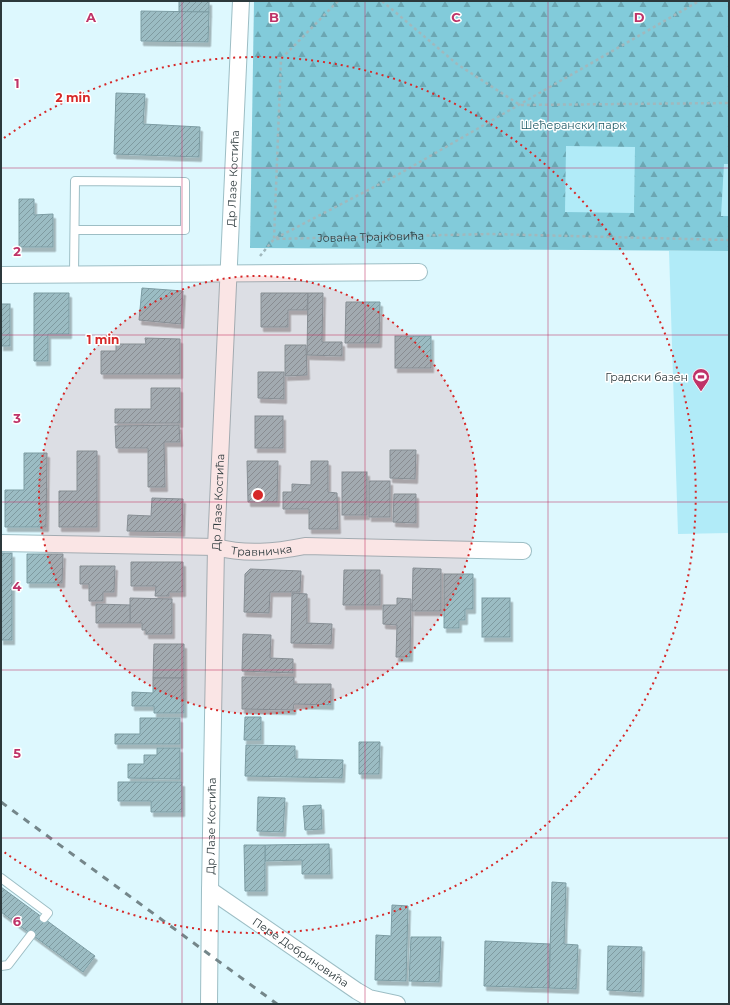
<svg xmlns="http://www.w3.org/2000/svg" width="730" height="1005" viewBox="0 0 730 1005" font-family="Montserrat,sans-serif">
<defs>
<pattern id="forest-firs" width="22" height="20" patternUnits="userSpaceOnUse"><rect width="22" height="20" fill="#82cbda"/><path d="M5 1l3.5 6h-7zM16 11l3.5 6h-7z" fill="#6ba6b2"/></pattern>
<pattern id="building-hatch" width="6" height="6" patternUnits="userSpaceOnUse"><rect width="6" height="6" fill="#9bbcc3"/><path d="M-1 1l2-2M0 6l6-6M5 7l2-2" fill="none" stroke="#7f9aa0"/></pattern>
<filter id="shadow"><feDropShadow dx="2.5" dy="4.5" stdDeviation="0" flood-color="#0004"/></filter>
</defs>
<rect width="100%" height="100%" fill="#ddf8fe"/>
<polygon fill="url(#forest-firs)" points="254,1 729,1 729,251 250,248"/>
<g fill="#b1ebf8">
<polygon points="566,146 635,147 634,213 565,212"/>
<polygon points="724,164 729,164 729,216 721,216"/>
<polygon points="669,251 729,251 729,533 678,534"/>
</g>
<g fill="url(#building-hatch)" stroke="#7c9ca3" filter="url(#shadow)">
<rect x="179" y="1" width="30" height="11"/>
<polygon points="141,11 209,12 208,42 141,41"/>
<polygon points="116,93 145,94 143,124 200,127 199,157 114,154"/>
<polygon points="19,199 34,199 34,215 53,214 53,247 19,247"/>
<polygon points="142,288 183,291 181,324 139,320"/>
<polygon points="34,293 69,293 69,334 48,334 48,361 34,361"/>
<polygon points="261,293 308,293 307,310 288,310 288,327 261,327"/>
<polygon points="308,293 323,293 322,342 342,342 342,356 307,355"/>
<polygon points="346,302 380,302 379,343 345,343"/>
<rect x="1" y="304" width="9" height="42"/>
<rect x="395" y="336" width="36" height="32"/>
<polygon points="145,338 180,339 180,374 101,374 101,351 116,351 116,344 146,344"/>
<polygon points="285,345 306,345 307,375 285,376"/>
<polygon points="258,372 284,372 284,399 258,398"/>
<polygon points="151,388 180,388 180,423 115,423 115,409 151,409"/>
<rect x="255" y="416" width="28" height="32"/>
<polygon points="179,425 180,442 164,442 165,487 148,487 148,448 116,448 115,426"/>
<polygon points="390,450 416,450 415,479 390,478"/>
<polygon points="77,451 97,451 97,527 59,527 59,491 77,491"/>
<polygon points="24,453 47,453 46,527 5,527 5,490 24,490"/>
<polygon points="247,461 278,461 277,502 248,502"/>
<polygon points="311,461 328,461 328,492 337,493 338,529 309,529 309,509 283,509 283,492 292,492 292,484 311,485"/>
<rect x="342" y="472" width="25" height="43"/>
<rect x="369" y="481" width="21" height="36"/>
<polygon points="394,494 416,494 416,523 393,522"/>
<polygon points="152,498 183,499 182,532 127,531 128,515 151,516"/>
<rect x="1" y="553" width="11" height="87"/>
<polygon points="27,554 63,554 62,583 27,583"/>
<polygon points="131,562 183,562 183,592 169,592 169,596 155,596 156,586 131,586"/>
<polygon points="80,566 115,566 114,592 103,592 103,601 89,601 89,584 80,584"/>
<polygon points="413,568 441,569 441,611 412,611"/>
<polygon points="250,569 301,571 300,592 270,592 269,613 244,612 245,574"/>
<polygon points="344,570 380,570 380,605 343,605"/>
<polygon points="444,574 473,574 473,609 465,609 465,620 459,620 459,628 444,628"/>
<polygon points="292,593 307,594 307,623 332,624 331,644 291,643"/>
<polygon points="130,598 172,599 172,634 146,634 146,630 142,630 142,623 130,623"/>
<polygon points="397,598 411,599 410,657 396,657 397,625 383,624 383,605 397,605"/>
<rect x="482" y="598" width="28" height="39"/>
<polygon points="96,604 130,605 130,623 96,623"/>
<polygon points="243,634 271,635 270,658 293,659 293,673 242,671"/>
<polygon points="154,644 184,644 184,678 153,678"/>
<polygon points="242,677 294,677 294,684 331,684 331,705 294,704 293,710 242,709"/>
<polygon points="153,678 184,678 184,713 154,713 154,706 132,706 132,692 153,693"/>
<polygon points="245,717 261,717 261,740 244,740"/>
<polygon points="140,718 180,718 180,744 115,744 115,734 140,734"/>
<polygon points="359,742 380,742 379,774 359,774"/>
<polygon points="246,745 295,746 295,759 343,760 342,778 245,776"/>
<polygon points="157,748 180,748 180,779 128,778 128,764 144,764 144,755 157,755"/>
<polygon points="118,782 182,782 182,812 151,812 151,801 118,801"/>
<polygon points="258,797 285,798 283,832 257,831"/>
<polygon points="321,805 322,829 305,830 303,806"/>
<polygon points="329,844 330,874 302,874 302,860 265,861 265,845"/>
<polygon points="244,845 265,845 265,891 245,891"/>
<polygon points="552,882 566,883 564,944 578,945 576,989 549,988"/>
<polygon points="1,887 95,956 83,972 1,912"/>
<polygon points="392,905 408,906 406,981 375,980 376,935 391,936"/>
<polygon points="411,937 441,937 439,982 409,981"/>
<polygon points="485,941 550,944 549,988 484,986"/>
<polygon points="608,946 642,947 641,992 607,990"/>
</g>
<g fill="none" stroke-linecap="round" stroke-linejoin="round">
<defs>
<g id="service">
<polyline points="74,275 75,181 185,182 185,230 75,230"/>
<polyline points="1,878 48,913 44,918"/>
<polyline points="1,966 8,965 31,935"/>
</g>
<g id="minor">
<polyline points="1,275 419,272"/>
<path id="s2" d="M 1,543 L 216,547 C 246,555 275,552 305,546 L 523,551"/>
<path id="s3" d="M 210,890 L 357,991 L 369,998 L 397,1004"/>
<path id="s4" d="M 209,1004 L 210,890 L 216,547 L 241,1"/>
</g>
</defs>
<use href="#service" stroke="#9dbec5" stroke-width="10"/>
<use href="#minor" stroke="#9dbec5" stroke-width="18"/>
<g stroke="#a1b8bd" stroke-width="2.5" stroke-dasharray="3 3" stroke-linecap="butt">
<path id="s1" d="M 338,1 L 281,59 L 274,239 L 490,234 L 729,240"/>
<polyline points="382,1 457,64 520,105 729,103"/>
<polyline points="260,256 274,239 399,174 699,1"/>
</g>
<use href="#service" stroke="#fff" stroke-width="8"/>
<use href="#minor" stroke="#fff" stroke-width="16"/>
<polyline stroke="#74868a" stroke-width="3" stroke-dasharray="7 7" stroke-linecap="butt" points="1,802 277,1004"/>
</g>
<path fill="none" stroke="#bf3368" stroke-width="1" stroke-opacity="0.55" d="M 182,1 L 182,1004M 365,1 L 365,1004M 548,1 L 548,1004M 1,168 L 729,168M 1,335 L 729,335M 1,502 L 729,502M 1,670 L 729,670M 1,838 L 729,838"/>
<circle cx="258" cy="495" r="219" fill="#d62828" fill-opacity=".12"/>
<g fill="none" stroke="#d62828" stroke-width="2" stroke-dasharray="2 4">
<circle cx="258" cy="495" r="219"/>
<path d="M4 138A438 438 0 1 1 4 852"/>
</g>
<defs>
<symbol id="stadium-pin" viewBox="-11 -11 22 30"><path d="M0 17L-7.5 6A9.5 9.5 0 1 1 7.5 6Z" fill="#bf3368" stroke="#fff"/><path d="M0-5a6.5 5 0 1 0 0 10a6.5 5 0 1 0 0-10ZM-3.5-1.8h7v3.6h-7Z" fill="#fff"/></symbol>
</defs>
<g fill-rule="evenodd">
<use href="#stadium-pin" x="691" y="367" width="20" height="27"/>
</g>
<g text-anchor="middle" stroke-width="3" stroke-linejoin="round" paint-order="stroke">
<g font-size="11" fill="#1e5a66" stroke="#fff">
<text x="573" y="129">Шећерански парк</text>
</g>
<g font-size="11" fill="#2c393c" stroke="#fff">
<text dy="4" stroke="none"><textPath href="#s4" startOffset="826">Др Лазе Костића</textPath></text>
<text dy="4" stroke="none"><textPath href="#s1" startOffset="358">Јована Трајковића</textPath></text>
<text dy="4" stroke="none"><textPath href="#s4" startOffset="502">Др Лазе Костића</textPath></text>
<text dy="4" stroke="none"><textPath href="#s2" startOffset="261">Травничка</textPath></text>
<text dy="4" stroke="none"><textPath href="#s4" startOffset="178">Др Лазе Костића</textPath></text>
<text dy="4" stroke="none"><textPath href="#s3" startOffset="110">Пере Добриновића</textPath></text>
</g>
<g font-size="11" fill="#2c393c" stroke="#fff" text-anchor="end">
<text x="688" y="381">Градски базен</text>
</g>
</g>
<g font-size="13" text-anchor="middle" font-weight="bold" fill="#bf3368" stroke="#fff" stroke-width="3" stroke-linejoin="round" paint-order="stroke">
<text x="91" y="22">A</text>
<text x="274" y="22">B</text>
<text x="456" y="22">C</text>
<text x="639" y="22">D</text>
<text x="17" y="88">1</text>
<text x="17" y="256">2</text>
<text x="17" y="423">3</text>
<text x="17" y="591">4</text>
<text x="17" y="758">5</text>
<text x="17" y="926">6</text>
</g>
<circle cx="258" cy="495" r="6" fill="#d62828" stroke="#fff" stroke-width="2"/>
<g font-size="12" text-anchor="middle" font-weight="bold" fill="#d62828" stroke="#fff" stroke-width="3" stroke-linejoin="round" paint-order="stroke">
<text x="73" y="102">2 min</text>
<text x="103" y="344">1 min</text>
</g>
<rect width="730" height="1005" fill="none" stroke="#2c393c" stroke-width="4"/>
</svg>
